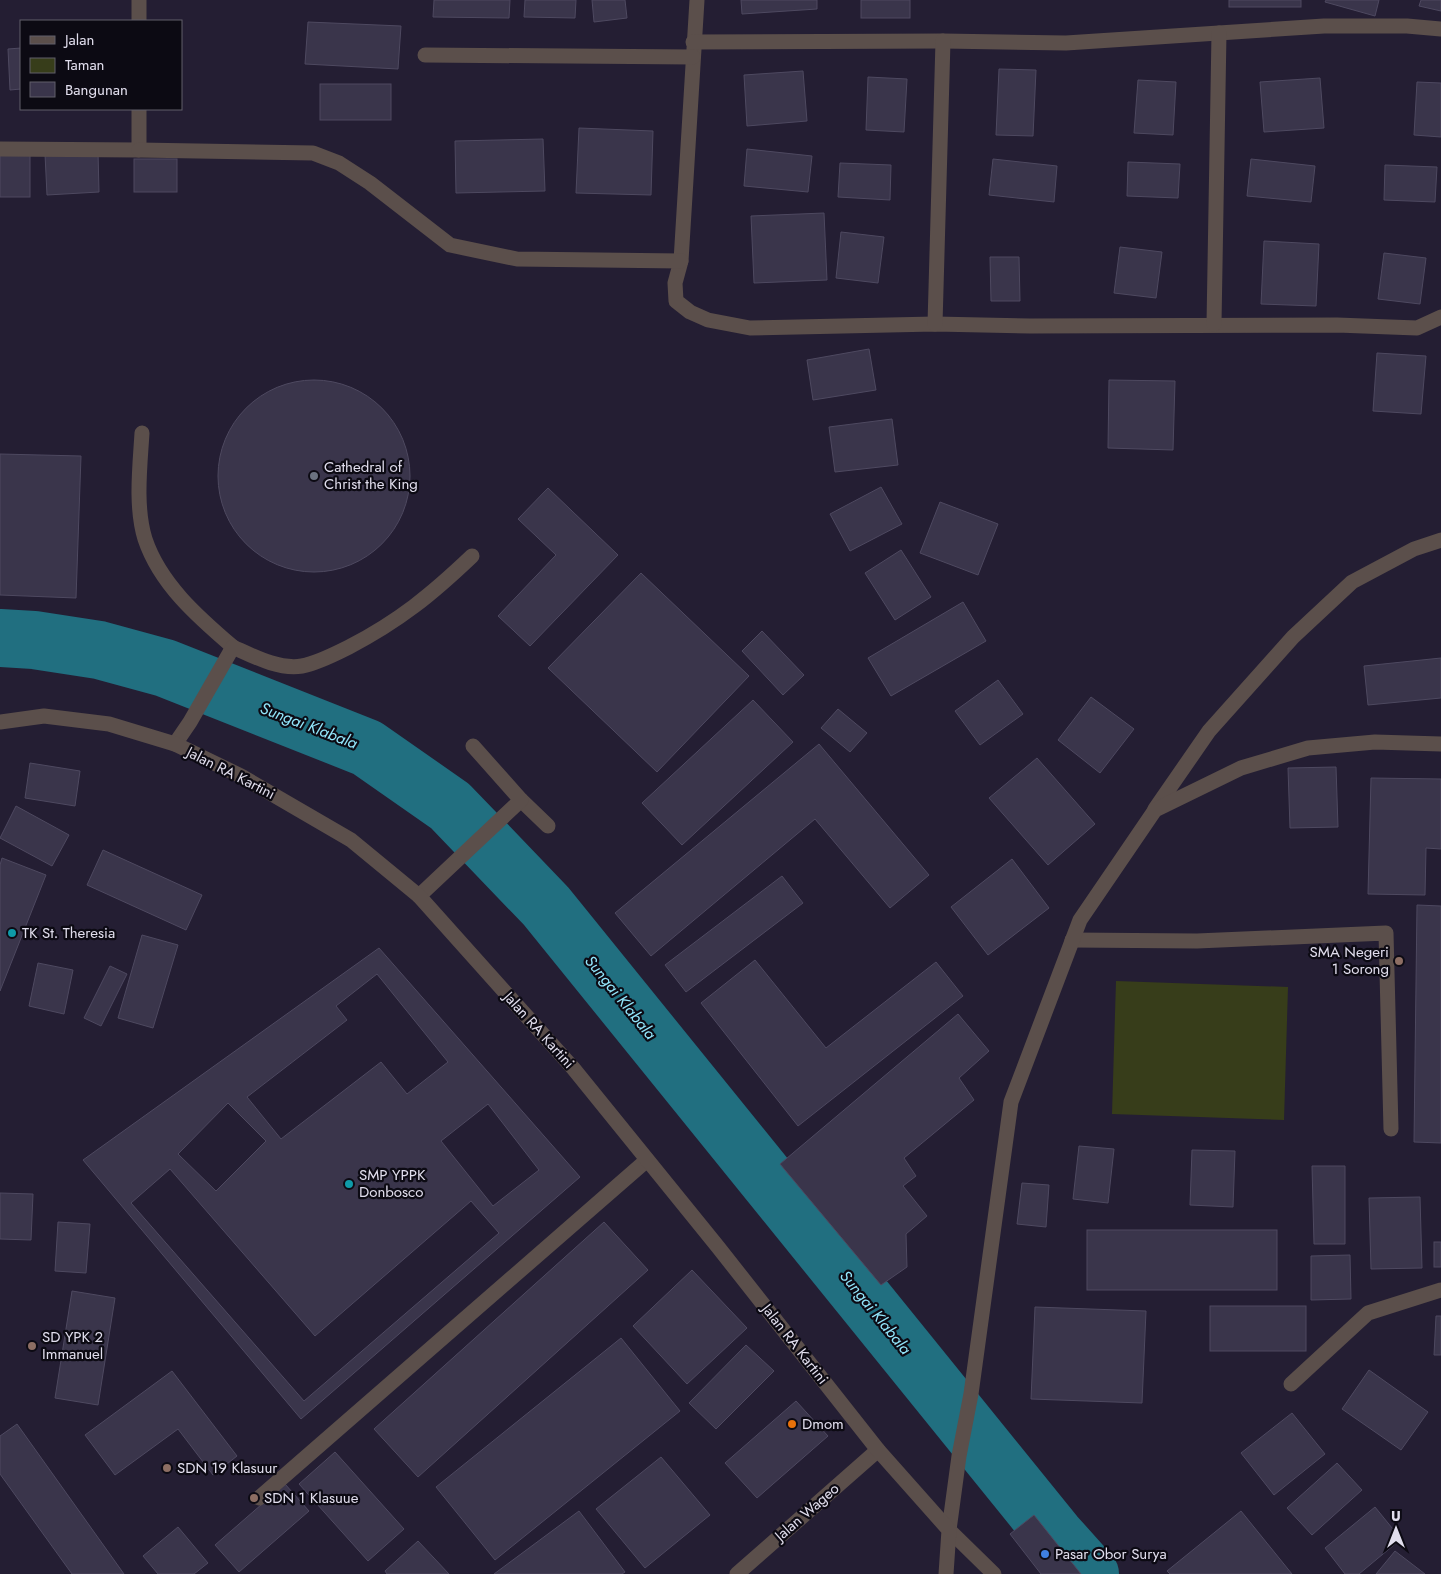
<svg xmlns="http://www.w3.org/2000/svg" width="1441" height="1574" viewBox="0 0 1441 1574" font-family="Jost,sans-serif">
<rect width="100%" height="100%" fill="#241e33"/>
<polygon fill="#373d1a" points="1116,981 1288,987 1284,1120 1112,1114"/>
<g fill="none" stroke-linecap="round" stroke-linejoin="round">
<polyline stroke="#216f80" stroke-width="58" points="0,638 34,640 99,650 165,668 367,748 450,806 546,906 1055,1535 1090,1574"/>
</g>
<g fill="#3a354b" stroke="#4e4960" fill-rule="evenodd">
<polygon points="434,0 510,0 509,18 433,17"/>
<polygon points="525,0 576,0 575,18 524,17"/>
<polygon points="592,0 625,0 627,18 594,22"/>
<polygon points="741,0 817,0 817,9 742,14"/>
<rect x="861" y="0" width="49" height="18"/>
<rect x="1229" y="0" width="72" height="7"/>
<polygon points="1326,0 1379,0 1375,16 1325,2"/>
<polygon points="1421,0 1441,0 1441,11 1419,6"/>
<polygon points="308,22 401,26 398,69 305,64"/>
<polygon points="21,48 21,89 10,90 8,49"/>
<polygon points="999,69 1036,70 1033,136 996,135"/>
<polygon points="803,71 807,121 747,126 744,75"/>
<polygon points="868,77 907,79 904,132 866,130"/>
<polygon points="1320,78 1324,128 1264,132 1260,82"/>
<polygon points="1138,80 1176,82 1173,135 1134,133"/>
<polygon points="1417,82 1441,83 1441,137 1414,135"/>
<rect x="320" y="84" width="71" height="36"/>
<polygon points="579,128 653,131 651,195 576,193"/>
<polygon points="543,139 545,191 456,193 455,141"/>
<polygon points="747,149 812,156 808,192 744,186"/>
<polygon points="98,152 99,192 47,195 45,154"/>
<rect x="0" y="154" width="30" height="43"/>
<rect x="134" y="159" width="43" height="33"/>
<polygon points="993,159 1057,166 1054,202 989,195"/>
<polygon points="1251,159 1315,166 1311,202 1247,196"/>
<polygon points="1128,162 1180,164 1178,198 1127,196"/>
<polygon points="840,163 891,165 890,200 838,197"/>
<polygon points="1385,165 1437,167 1435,202 1384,200"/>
<polygon points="824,213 827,280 754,283 751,216"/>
<polygon points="841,232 884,237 878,283 836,278"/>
<polygon points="1264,241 1319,244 1316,306 1261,304"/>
<polygon points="1120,247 1162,252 1156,298 1114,293"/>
<polygon points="1384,253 1426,258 1420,304 1378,299"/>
<polygon points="990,257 1019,257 1020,301 991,301"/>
<polygon points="869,349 876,390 813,400 807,360"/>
<polygon points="1377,353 1426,356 1421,414 1373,411"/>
<polygon points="1109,380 1175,381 1173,450 1108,448"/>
<circle cx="314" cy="476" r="96"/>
<polygon points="892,419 898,465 835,472 829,427"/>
<polygon points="0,454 81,456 76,598 0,595"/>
<polygon points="881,487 902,524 850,551 830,514"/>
<polygon points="548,488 618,555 530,646 498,616 556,555 518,519"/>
<polygon points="940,502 998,524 978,575 920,553"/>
<polygon points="901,550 931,597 895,620 865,573"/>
<polygon points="641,573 749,676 657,772 548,668"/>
<polygon points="963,602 986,641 891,696 868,658"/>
<polygon points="762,631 804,675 783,695 742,651"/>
<polygon points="1441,658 1441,698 1368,705 1364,666"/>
<polygon points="998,680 1023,714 980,745 955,711"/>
<polygon points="1091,697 1134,729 1100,773 1058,740"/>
<polygon points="753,700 793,742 682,845 642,803"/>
<polygon points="838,709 867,733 850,752 821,728"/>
<polygon points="819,744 929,875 890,908 815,819 651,956 615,913"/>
<polygon points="1037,758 1095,824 1048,865 989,798"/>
<polygon points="30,763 80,771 75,806 25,798"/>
<polygon points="1336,767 1338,827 1290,828 1288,768"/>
<polygon points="1371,778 1441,779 1441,849 1426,848 1425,895 1368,894"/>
<polygon points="16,806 69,835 52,866 0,838"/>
<polygon points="103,850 202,895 186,930 87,885"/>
<polygon points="2,858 46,875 0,991 0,865"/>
<polygon points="1012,859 1049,908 988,955 951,907"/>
<polygon points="782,876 803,903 686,992 665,965"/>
<polygon points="1417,905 1441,906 1441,1143 1414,1142"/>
<polygon points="142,935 178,945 153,1028 118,1018"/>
<path d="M 379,948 L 580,1177 L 301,1419 L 83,1160 ZM 377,974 L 448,1062 L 407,1094 L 381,1062 L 281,1139 L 247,1097 L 347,1020 L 336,1006 ZM 228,1103 L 266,1141 L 216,1191 L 178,1154 ZM 488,1104 L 539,1170 L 493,1206 L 441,1141 ZM 170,1169 L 315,1336 L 471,1201 L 499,1233 L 304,1401 L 131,1203 Z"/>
<polygon points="755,960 826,1048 936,962 963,996 798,1126 701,1003"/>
<polygon points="38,963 73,970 64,1014 29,1006"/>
<polygon points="110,966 127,974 101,1026 84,1018"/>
<polygon points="958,1014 989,1051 959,1078 974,1100 904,1158 916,1176 903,1186 927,1216 906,1234 907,1267 881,1285 780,1164"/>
<polygon points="1079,1146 1114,1149 1108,1203 1073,1199"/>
<polygon points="1192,1150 1235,1151 1233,1207 1190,1205"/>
<polygon points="1312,1166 1345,1166 1345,1244 1314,1244"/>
<polygon points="1022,1183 1049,1185 1046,1227 1017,1224"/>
<polygon points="0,1193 33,1194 31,1240 0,1239"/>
<polygon points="1420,1197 1422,1268 1371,1269 1369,1198"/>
<polygon points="58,1222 90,1224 86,1273 55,1271"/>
<polygon points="604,1222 648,1270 418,1477 374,1429"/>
<rect x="1087" y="1230" width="190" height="60"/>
<rect x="1434" y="1242" width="7" height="25"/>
<polygon points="1350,1255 1351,1299 1311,1300 1311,1256"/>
<polygon points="692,1270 747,1328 687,1384 633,1326"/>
<polygon points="72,1291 115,1298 98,1405 55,1398"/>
<rect x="1210" y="1306" width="96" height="45"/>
<polygon points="1035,1307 1146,1311 1142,1403 1031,1399"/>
<polygon points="1436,1316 1441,1316 1441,1355 1434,1355"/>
<polygon points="621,1338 680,1411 495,1560 436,1487"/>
<polygon points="746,1345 774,1371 716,1429 689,1403"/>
<polygon points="1369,1370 1428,1412 1401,1450 1342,1409"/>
<polygon points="172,1371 237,1456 213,1475 178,1429 115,1475 85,1435"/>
<polygon points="796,1401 828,1436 757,1498 725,1463"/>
<polygon points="1292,1413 1325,1454 1274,1495 1241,1453"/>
<polygon points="17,1424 124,1574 72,1574 0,1474 0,1436"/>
<polygon points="335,1452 404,1529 368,1561 299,1484"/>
<polygon points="661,1457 710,1515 645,1568 596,1509"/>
<polygon points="1337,1463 1362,1490 1312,1535 1287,1508"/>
<polygon points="285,1484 309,1511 239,1572 215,1545"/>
<polygon points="1375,1507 1401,1539 1359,1574 1345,1574 1325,1548"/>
<polygon points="579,1511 625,1572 622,1574 494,1574"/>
<polygon points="1241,1511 1292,1574 1170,1574 1167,1571"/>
<polygon points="1034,1515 1081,1574 1041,1574 1010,1534"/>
<polygon points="178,1527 208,1563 194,1574 158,1574 143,1556"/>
<polygon points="418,1541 449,1574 387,1574 385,1571"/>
<polygon points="1395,1551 1425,1574 1376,1574"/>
</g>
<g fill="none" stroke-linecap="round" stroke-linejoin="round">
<g stroke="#5b4f4b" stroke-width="15">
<path d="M 142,433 C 140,466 135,507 145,539 C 160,584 198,617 233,647"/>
<path d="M 175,744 L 190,722 L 233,647 C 253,656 279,670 302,666 C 318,663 335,654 349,647 C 399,621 431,595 472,556"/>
<polyline points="521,800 548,826"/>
<polyline points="419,896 521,800 473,746"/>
<polyline points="1072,940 1197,941 1386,933 1391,1129"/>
<polyline points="259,1498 647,1160"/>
</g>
<g stroke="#5b4f4b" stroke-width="15">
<polyline points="697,0 681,261 675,283 676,301 690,312 708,320 750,328 935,324 1030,326 1337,325 1417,328 1441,317"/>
<polyline points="139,21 139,0"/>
<polyline points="693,42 943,41 1066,43 1324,26 1407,26 1441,29"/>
<polyline points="425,55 693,57"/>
<polyline points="0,149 139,150 139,109"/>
<polyline points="139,150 313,153 339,163 370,183 450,245 517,259 681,261"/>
<polyline points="935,324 943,41"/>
<polyline points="1214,324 1219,33"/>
<polyline points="1155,809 1209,731 1293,637 1352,582 1414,549 1441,540"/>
<polyline points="1291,1384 1368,1313 1441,1290"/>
<polyline points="737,1574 878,1450"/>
<polyline points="994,1574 949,1530 959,1456 971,1394 1011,1102 1080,920 1155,810 1241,768 1308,748 1375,742 1441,744"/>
</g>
<polyline stroke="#5b4f4b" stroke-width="15" points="0,722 44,716 109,724 175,744 241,776 351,840 419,896 573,1068 718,1247 878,1450 949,1530 946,1574"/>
</g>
<circle fill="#6b7280" stroke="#0c0a13" stroke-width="2" cx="314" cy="476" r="5"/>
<g fill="#0f9aa8" stroke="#0c0a13" stroke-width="2">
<circle cx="12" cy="933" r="5"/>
<circle cx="349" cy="1184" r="5"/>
</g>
<g fill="#8d6e63" stroke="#0c0a13" stroke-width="2">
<circle cx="1399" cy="961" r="5"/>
<circle cx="32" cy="1346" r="5"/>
<circle cx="167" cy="1468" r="5"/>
<circle cx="254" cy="1498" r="5"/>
</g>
<circle fill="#e8710a" stroke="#0c0a13" stroke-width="2" cx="792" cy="1424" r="5"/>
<circle fill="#3f7fe0" stroke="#0c0a13" stroke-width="2" cx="1045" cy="1554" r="5"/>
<g text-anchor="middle" stroke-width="4.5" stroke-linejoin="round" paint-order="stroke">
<g font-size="15" fill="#e1deed" stroke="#0c0a13" text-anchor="start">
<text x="324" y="472">Cathedral of<tspan x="324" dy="17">Christ the King</tspan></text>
<text x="22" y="938">TK St. Theresia</text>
<text x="1389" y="957" text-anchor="end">SMA Negeri<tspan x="1389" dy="17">1 Sorong</tspan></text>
<text x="359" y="1180">SMP YPPK<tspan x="359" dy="17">Donbosco</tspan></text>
<text x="42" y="1342">SD YPK 2<tspan x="42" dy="17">Immanuel</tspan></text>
<text x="802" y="1429">Dmom</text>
<text x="177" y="1473">SDN 19 Klasuur</text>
<text x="264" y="1503">SDN 1 Klasuue</text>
<text x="1055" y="1559">Pasar Obor Surya</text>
</g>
<g font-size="15" fill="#e1deed" stroke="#0c0a13">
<text transform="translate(231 773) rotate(27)" y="5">Jalan RA Kartini</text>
<text transform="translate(539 1030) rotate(48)" y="5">Jalan RA Kartini</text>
<text transform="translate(795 1344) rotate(52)" y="5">Jalan RA Kartini</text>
<text transform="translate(807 1512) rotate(-41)" y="5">Jalan Wageo</text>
</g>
<g font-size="16" font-style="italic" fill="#93e7fc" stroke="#0c0a13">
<text transform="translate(309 725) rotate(21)" y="6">Sungai Klabala</text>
<text transform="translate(621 997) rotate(51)" y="6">Sungai Klabala</text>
<text transform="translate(876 1312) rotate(51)" y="6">Sungai Klabala</text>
</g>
</g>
<rect x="20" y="20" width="162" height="90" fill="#0c0a13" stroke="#615f6a"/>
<rect x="30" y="36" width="25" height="8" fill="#5b4f4b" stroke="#615f6a"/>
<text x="65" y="45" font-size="15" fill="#e1deed">Jalan</text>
<rect x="30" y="58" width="25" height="15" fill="#373d1a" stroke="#615f6a"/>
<text x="65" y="70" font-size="15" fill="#e1deed">Taman</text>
<rect x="30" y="82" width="25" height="15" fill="#3a354b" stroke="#615f6a"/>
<text x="65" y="95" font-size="15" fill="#e1deed">Bangunan</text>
<g transform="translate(1396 1529)" stroke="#0c0a13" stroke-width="4" paint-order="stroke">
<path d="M0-4L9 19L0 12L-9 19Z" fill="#e1deed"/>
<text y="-8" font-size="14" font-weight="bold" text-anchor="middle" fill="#e1deed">U</text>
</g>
</svg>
